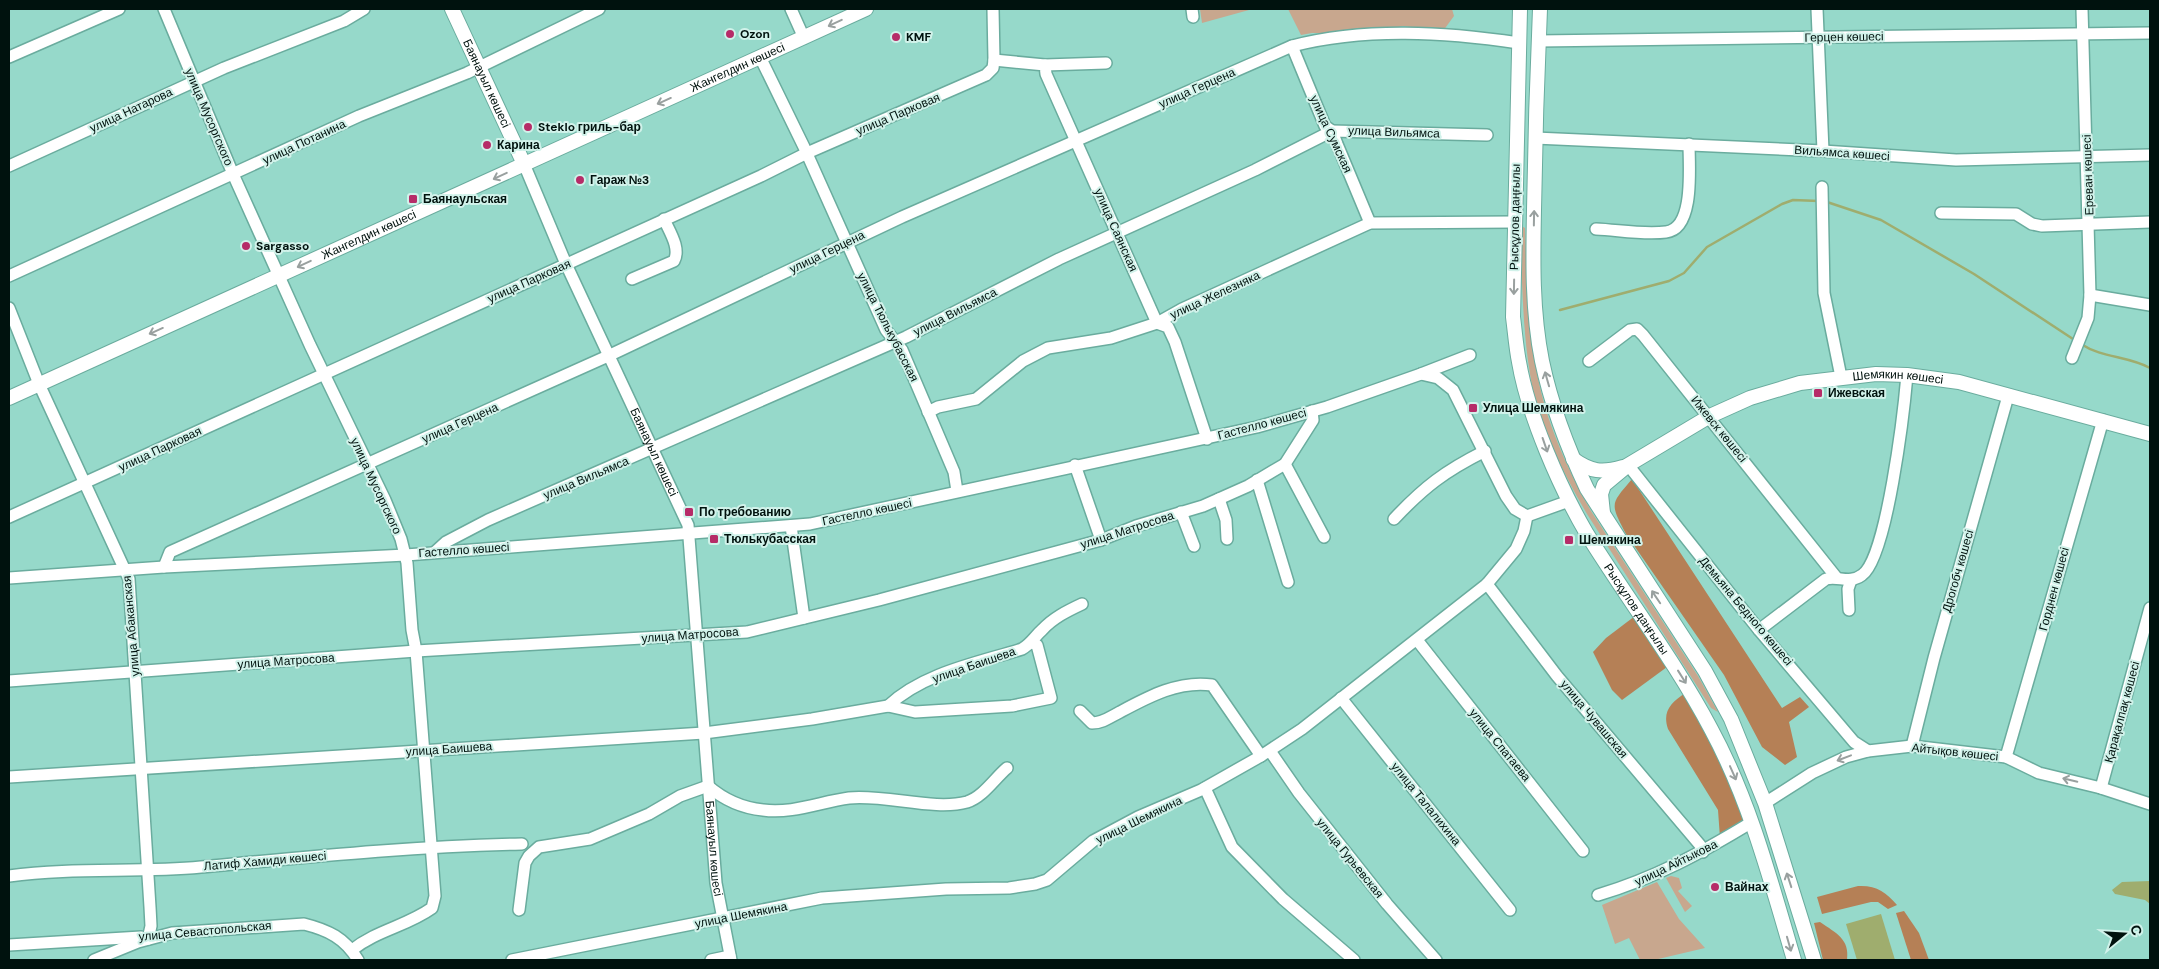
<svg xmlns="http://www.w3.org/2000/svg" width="2159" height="969" viewBox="0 0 2159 969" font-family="'DM Sans',sans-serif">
<rect width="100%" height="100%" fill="#96d9ca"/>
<g fill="#c8a78e">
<polygon points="1200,9 1261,9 1249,10 1202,23"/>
<polygon points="1288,9 1452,9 1454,16 1443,31 1403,26 1370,33 1312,33 1301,35"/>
<path d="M 1520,225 L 1525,228 C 1527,276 1527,326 1537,373 C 1546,422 1567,468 1591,511 L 1698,676 L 1718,712 L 1711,708 L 1587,514 C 1563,473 1537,421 1530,374 C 1522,325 1522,274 1520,225 Z"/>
<polygon points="1671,876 1679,878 1682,888 1678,891 1692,906 1685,912 1666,878"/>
<polygon points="1657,882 1679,919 1705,948 1654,960 1640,960 1629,938 1615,944 1602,905"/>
</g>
<g fill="#b58056">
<path d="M 1632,479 L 1782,708 L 1800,697 L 1809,707 L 1789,722 L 1797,757 L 1785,765 L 1762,747 L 1724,675 L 1626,534 C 1610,503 1610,505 1632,479 Z"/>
<polygon points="1635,616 1667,667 1622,700 1612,690 1593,652 1606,638"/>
<path d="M 1685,693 L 1719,753 L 1745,820 L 1720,838 L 1718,810 L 1668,729 C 1662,711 1671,703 1685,693 Z"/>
<path d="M 1858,886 C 1876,885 1886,892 1897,905 L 1888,909 L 1878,902 L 1871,902 L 1822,914 L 1817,897 Z"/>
<polygon points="1904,911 1919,933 1929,960 1911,960 1896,913"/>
<path d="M 1820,922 C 1836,933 1850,939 1847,960 L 1823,960 L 1814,923 Z"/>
</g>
<g fill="#9fad6e">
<polygon points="2150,881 2150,904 2145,900 2115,894 2112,890 2122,882"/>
<polygon points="1881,914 1895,960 1857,960 1846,924"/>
</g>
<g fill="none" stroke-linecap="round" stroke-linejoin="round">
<g stroke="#9fad6e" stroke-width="2.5">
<polyline points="1827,202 1881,220 1974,274 2076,341"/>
<polyline points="1560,310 1669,281 1684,273 1707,247 1782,204 1793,200 1819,201"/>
<path d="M 2081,344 C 2102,358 2128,356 2150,368"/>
</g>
<defs>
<g id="minor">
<path d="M 164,9 L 233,174 L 310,345 L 385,500 L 401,539 L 407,563 L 412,630 L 416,651 L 435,896 L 432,908 C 407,926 377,930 352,950"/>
<polyline points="791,9 804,38"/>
<polyline points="1192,9 1193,17"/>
<polyline points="1817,9 1823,151"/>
<polyline points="1538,41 2150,33"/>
<polyline points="1292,46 1325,126 1332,131 1337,144 1370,223"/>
<polyline points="9,57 119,9"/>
<polyline points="760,57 804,147 886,330 902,350 954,472 957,491"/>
<polyline points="994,60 1045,65 1046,74 1157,323 1168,327 1175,342 1207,439"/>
<polyline points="1045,65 1106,63"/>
<polyline points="1535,138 1823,151 1956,160 2150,155"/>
<path id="s1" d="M 524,164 L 566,264 L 688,525 L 716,883 L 731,960"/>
<polyline points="9,166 224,68 344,21 364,9"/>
<polyline points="1822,187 1824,293 1841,377"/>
<polyline points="1941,213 2016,214 2032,224 2042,226 2150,222"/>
<path d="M 1596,229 C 1618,230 1644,235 1666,232 C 1695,229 1689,166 1689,144"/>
<polyline points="9,276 359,116 467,73 599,9"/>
<path d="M 632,279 L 674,261 C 681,248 669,231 664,219"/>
<polyline points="2090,295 2150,305"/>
<polyline points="9,308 39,384 129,579 150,907 151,926 148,939"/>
<polyline points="2072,358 2088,318 2090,295 2082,9"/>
<polyline points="1589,361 1630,330 1637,329 1643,335 1836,577"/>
<polyline points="1421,374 1470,355"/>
<polyline points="928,412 938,407 976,399 1023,361 1048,348 1111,338 1157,323 1182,309 1370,223 1514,222"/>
<polyline points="1285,464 1324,537"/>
<polyline points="1075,465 1101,540"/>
<polyline points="1628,465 1759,630 1854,742 1868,751"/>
<polyline points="1257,480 1288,582"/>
<polyline points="1219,499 1226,520 1227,539"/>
<polyline points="1181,512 1194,546"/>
<polyline points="9,517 761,176 807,153 986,75 993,68 994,60 993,9"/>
<path d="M 1394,519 C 1424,487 1445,471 1485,451"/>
<polyline points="791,526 804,618"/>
<polyline points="435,552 446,542 488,520 906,337 1059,259 1255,170 1332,131 1487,135"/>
<path d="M 164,567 L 170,552 L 608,356 L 902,217 L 1292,46 C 1365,27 1445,32 1519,43"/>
<polyline points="9,578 164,567 406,555 810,524 1257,427 1327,407 1421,374 1438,378 1453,390 1506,496 1515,509 1527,516 1569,501"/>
<polyline points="1487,584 1557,676 1700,845 1703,852"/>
<polyline points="1849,610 1848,589 1851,580"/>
<path d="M 1759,630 L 1826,579 C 1839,576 1850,584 1862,575 C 1887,558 1904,410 1907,375"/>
<polyline points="1417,640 1583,851"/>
<polyline points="9,681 416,651 747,632 879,600 1101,540 1136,526 1203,506 1248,486 1273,471 1285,464 1313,420 1312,411"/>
<polyline points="1341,698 1510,910"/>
<path d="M 888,706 C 923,673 977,663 1022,649 C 1032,643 1034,637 1042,630 C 1053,618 1067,611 1082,604"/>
<path d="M 1080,711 L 1092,723 C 1103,723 1110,717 1120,712 C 1148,697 1179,680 1212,685 L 1261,756"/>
<polyline points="1912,746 1934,658 2008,396"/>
<polyline points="1270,751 1299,793 1387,904 1436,960"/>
<polyline points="2006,757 2103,420"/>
<polyline points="9,777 704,733 812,719 888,706 915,712 1012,706 1051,698 1037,645 1032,643"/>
<polyline points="1205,788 1232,847 1283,899 1354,960"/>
<polyline points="2101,788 2150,608"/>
<polyline points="1765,803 1812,773 1846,757 1868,751 1912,746 2006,757 2039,773 2101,788 2150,804"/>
<path d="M 9,876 C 73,867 137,873 201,867 C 308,857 415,846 522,844"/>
<path d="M 1598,895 C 1655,878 1701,853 1752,822"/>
<path d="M 519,910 L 525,863 L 529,856 L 539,847 L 590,839 L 649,814 L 680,796 L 708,786 C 723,799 743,808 763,810 C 792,814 820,802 849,798 C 885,794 934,811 967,802 C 983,797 995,778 1007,768"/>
<polyline points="9,945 141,937"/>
<path d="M 94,960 L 138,942 L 172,933 L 304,924 C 328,930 345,938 358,960"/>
<polyline points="512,960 822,898 946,889 1009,888 1035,884 1047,880 1093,841 1138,817 1201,790 1261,756 1302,729 1487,584 1516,549 1524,531 1527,516"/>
<polyline points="711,960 730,956"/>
</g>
<g id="major">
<path id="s2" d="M 452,9 L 524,164"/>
<path id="s3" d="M 1520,9 L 1513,317 C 1515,332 1516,347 1519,362 C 1528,415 1560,488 1587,534 C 1628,600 1675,661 1711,729 C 1750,801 1771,882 1794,960"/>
<path d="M 1540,9 C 1537,76 1535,143 1534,210 C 1533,260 1532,311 1542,361 C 1551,404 1568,449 1587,489 L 1705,671 L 1731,719 L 1765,803 L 1814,960"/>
<path id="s4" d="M 9,398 L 866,9"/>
<path d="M 1573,459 C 1591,472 1602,473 1623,467"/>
<path id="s5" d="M 1603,513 L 1601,494 L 1604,485 L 1628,465 L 1710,416 L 1750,398 L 1800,383 L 1876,374 L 1907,375 L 1959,382 L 2150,434"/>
</g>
</defs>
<use href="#minor" stroke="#6aac9e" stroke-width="14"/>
<use href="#major" stroke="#6aac9e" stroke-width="16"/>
<use href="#minor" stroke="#fff" stroke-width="11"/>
<use href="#major" stroke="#fff" stroke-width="14"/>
</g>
<defs><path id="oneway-shaft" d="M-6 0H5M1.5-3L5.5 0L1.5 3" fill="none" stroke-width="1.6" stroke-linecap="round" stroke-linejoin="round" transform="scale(1.25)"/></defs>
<g stroke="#99a09f">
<use href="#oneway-shaft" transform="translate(835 23) rotate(155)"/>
<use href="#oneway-shaft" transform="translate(664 101) rotate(156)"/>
<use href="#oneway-shaft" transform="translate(500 176) rotate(155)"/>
<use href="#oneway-shaft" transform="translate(1534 218) rotate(-89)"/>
<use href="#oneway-shaft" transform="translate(304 264) rotate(155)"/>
<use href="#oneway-shaft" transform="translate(1514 287) rotate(91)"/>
<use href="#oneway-shaft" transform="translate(156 331) rotate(156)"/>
<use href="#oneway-shaft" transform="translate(1547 379) rotate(-106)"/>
<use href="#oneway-shaft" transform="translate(1545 445) rotate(71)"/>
<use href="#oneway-shaft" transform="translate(1656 597) rotate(-124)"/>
<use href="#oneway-shaft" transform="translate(1682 677) rotate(58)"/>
<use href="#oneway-shaft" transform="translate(1844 758) rotate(159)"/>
<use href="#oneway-shaft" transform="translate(1733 773) rotate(66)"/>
<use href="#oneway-shaft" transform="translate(2070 780) rotate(-167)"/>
<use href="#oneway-shaft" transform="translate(1789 880) rotate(-108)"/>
<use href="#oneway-shaft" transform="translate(1789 944) rotate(74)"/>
</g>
<g fill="#b62c68" stroke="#d1f2ea" stroke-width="2">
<circle cx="730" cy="34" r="5"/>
<circle cx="896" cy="37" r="5"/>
<circle cx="528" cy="127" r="5"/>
<circle cx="487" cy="145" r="5"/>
<circle cx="580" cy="180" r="5"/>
<rect x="408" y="194" width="10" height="10" rx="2.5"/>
<circle cx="246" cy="246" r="5"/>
<rect x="1813" y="388" width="10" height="10" rx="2.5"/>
<rect x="1468" y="403" width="10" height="10" rx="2.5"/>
<rect x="684" y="507" width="10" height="10" rx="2.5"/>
<rect x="709" y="534" width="10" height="10" rx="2.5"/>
<rect x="1564" y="535" width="10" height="10" rx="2.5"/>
<circle cx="1715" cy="887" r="5"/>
</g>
<g text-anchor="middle" stroke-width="4" stroke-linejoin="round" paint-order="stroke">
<g font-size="12" font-weight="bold" fill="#00120e" stroke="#d1f2ea" text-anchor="start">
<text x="740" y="38">Ozon</text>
<text x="906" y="41">KMF</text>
<text x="538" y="131">Steklo гриль-бар</text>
<text x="497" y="149">Карина</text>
<text x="590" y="184">Гараж №3</text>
<text x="423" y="203">Баянаульская</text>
<text x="256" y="250">Sargasso</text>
<text x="1828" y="397">Ижевская</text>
<text x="1483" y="412">Улица Шемякина</text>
<text x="699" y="516">По требованию</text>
<text x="724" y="543">Тюлькубасская</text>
<text x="1579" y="544">Шемякина</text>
<text x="1725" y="891">Вайнах</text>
</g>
<g font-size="12" fill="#00120e" stroke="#d1f2ea">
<text transform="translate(1844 37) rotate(-1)" y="4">Герцен көшесі</text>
<text dy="4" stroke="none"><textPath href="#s4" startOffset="800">Жангелдин көшесі</textPath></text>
<text dy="4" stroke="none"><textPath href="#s2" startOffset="82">Баянауыл көшесі</textPath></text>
<text transform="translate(1197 88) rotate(-24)" y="4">улица Герцена</text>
<text transform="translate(131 110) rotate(-25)" y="4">улица Натарова</text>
<text transform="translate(898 114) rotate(-23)" y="4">улица Парковая</text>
<text transform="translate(209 117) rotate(67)" y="4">улица Мусоргского</text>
<text transform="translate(1394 132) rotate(2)" y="4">улица Вильямса</text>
<text transform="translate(1331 134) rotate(65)" y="4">улица Сумская</text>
<text transform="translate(304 142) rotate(-25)" y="4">улица Потанина</text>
<text transform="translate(1842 153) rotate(4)" y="4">Вильямса көшесі</text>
<text transform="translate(2088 175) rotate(-92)" y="4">Ереван көшесі</text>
<text transform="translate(1515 217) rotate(-89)" y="4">Рысқұлов даңғылы</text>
<text transform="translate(1116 230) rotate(66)" y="4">улица Саянская</text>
<text dy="4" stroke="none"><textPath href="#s4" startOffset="395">Жангелдин көшесі</textPath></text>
<text transform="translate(827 252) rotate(-26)" y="4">улица Герцена</text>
<text transform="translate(529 281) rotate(-24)" y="4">улица Парковая</text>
<text transform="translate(1215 295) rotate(-25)" y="4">улица Железняка</text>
<text transform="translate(955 312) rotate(-27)" y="4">улица Вильямса</text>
<text transform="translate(888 327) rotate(63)" y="4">улица Тюлькубасская</text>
<text dy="4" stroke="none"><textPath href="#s5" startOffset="350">Шемякин көшесі</textPath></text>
<text transform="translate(460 423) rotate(-24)" y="4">улица Герцена</text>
<text transform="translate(1262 424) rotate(-15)" y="4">Гастелло көшесі</text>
<text transform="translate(1719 429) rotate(51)" y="4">Ижевск көшесі</text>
<text transform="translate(160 449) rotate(-25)" y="4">улица Парковая</text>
<text dy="4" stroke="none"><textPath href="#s1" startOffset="316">Баянауыл көшесі</textPath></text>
<text transform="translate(586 478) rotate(-23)" y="4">улица Вильямса</text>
<text transform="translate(376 486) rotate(65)" y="4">улица Мусоргского</text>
<text transform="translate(867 512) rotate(-12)" y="4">Гастелло көшесі</text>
<text transform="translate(1127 530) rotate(-18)" y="4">улица Матросова</text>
<text transform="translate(464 550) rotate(-4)" y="4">Гастелло көшесі</text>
<text transform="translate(1958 571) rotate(-74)" y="4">Дрогобч көшесі</text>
<text transform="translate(2054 589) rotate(-75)" y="4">Горднен көшесі</text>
<text dy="4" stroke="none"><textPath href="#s3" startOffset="629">Рысқұлов даңғылы</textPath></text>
<text transform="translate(1746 611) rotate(50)" y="4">Демьяна Бедного көшесі</text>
<text transform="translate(131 626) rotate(-95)" y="4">улица Абаканская</text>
<text transform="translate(690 635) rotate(-4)" y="4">улица Матросова</text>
<text transform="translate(286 661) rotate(-4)" y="4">улица Матросова</text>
<text transform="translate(974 665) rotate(-19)" y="4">улица Баишева</text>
<text transform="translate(2122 712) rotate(-75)" y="4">Қарақалпақ көшесі</text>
<text transform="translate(1594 719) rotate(50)" y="4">улица Чувашская</text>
<text transform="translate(1500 745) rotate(51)" y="4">улица Спатаева</text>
<text transform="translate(449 749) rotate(-4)" y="4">улица Баишева</text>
<text transform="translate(1955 752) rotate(6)" y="4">Айтықов көшесі</text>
<text transform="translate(1426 804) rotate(51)" y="4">улица Талалихина</text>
<text transform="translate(1139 820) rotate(-26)" y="4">улица Шемякина</text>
<text dy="4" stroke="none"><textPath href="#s1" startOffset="721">Баянауыл көшесі</textPath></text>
<text transform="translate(1350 858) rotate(51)" y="4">улица Гурьевская</text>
<text transform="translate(265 861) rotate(-5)" y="4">Латиф Хамиди көшесі</text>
<text transform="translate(1676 863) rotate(-26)" y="4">улица Айтыкова</text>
<text transform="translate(741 915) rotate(-11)" y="4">улица Шемякина</text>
<text transform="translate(205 931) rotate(-5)" y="4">улица Севастопольская</text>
</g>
</g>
<rect width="2159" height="969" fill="none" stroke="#00120e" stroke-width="20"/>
<g transform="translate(2124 934) rotate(72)" stroke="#d1f2ea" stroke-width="4" paint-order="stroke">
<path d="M0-4L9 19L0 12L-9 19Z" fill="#00120e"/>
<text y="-8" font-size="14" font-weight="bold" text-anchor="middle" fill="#00120e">С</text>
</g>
</svg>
